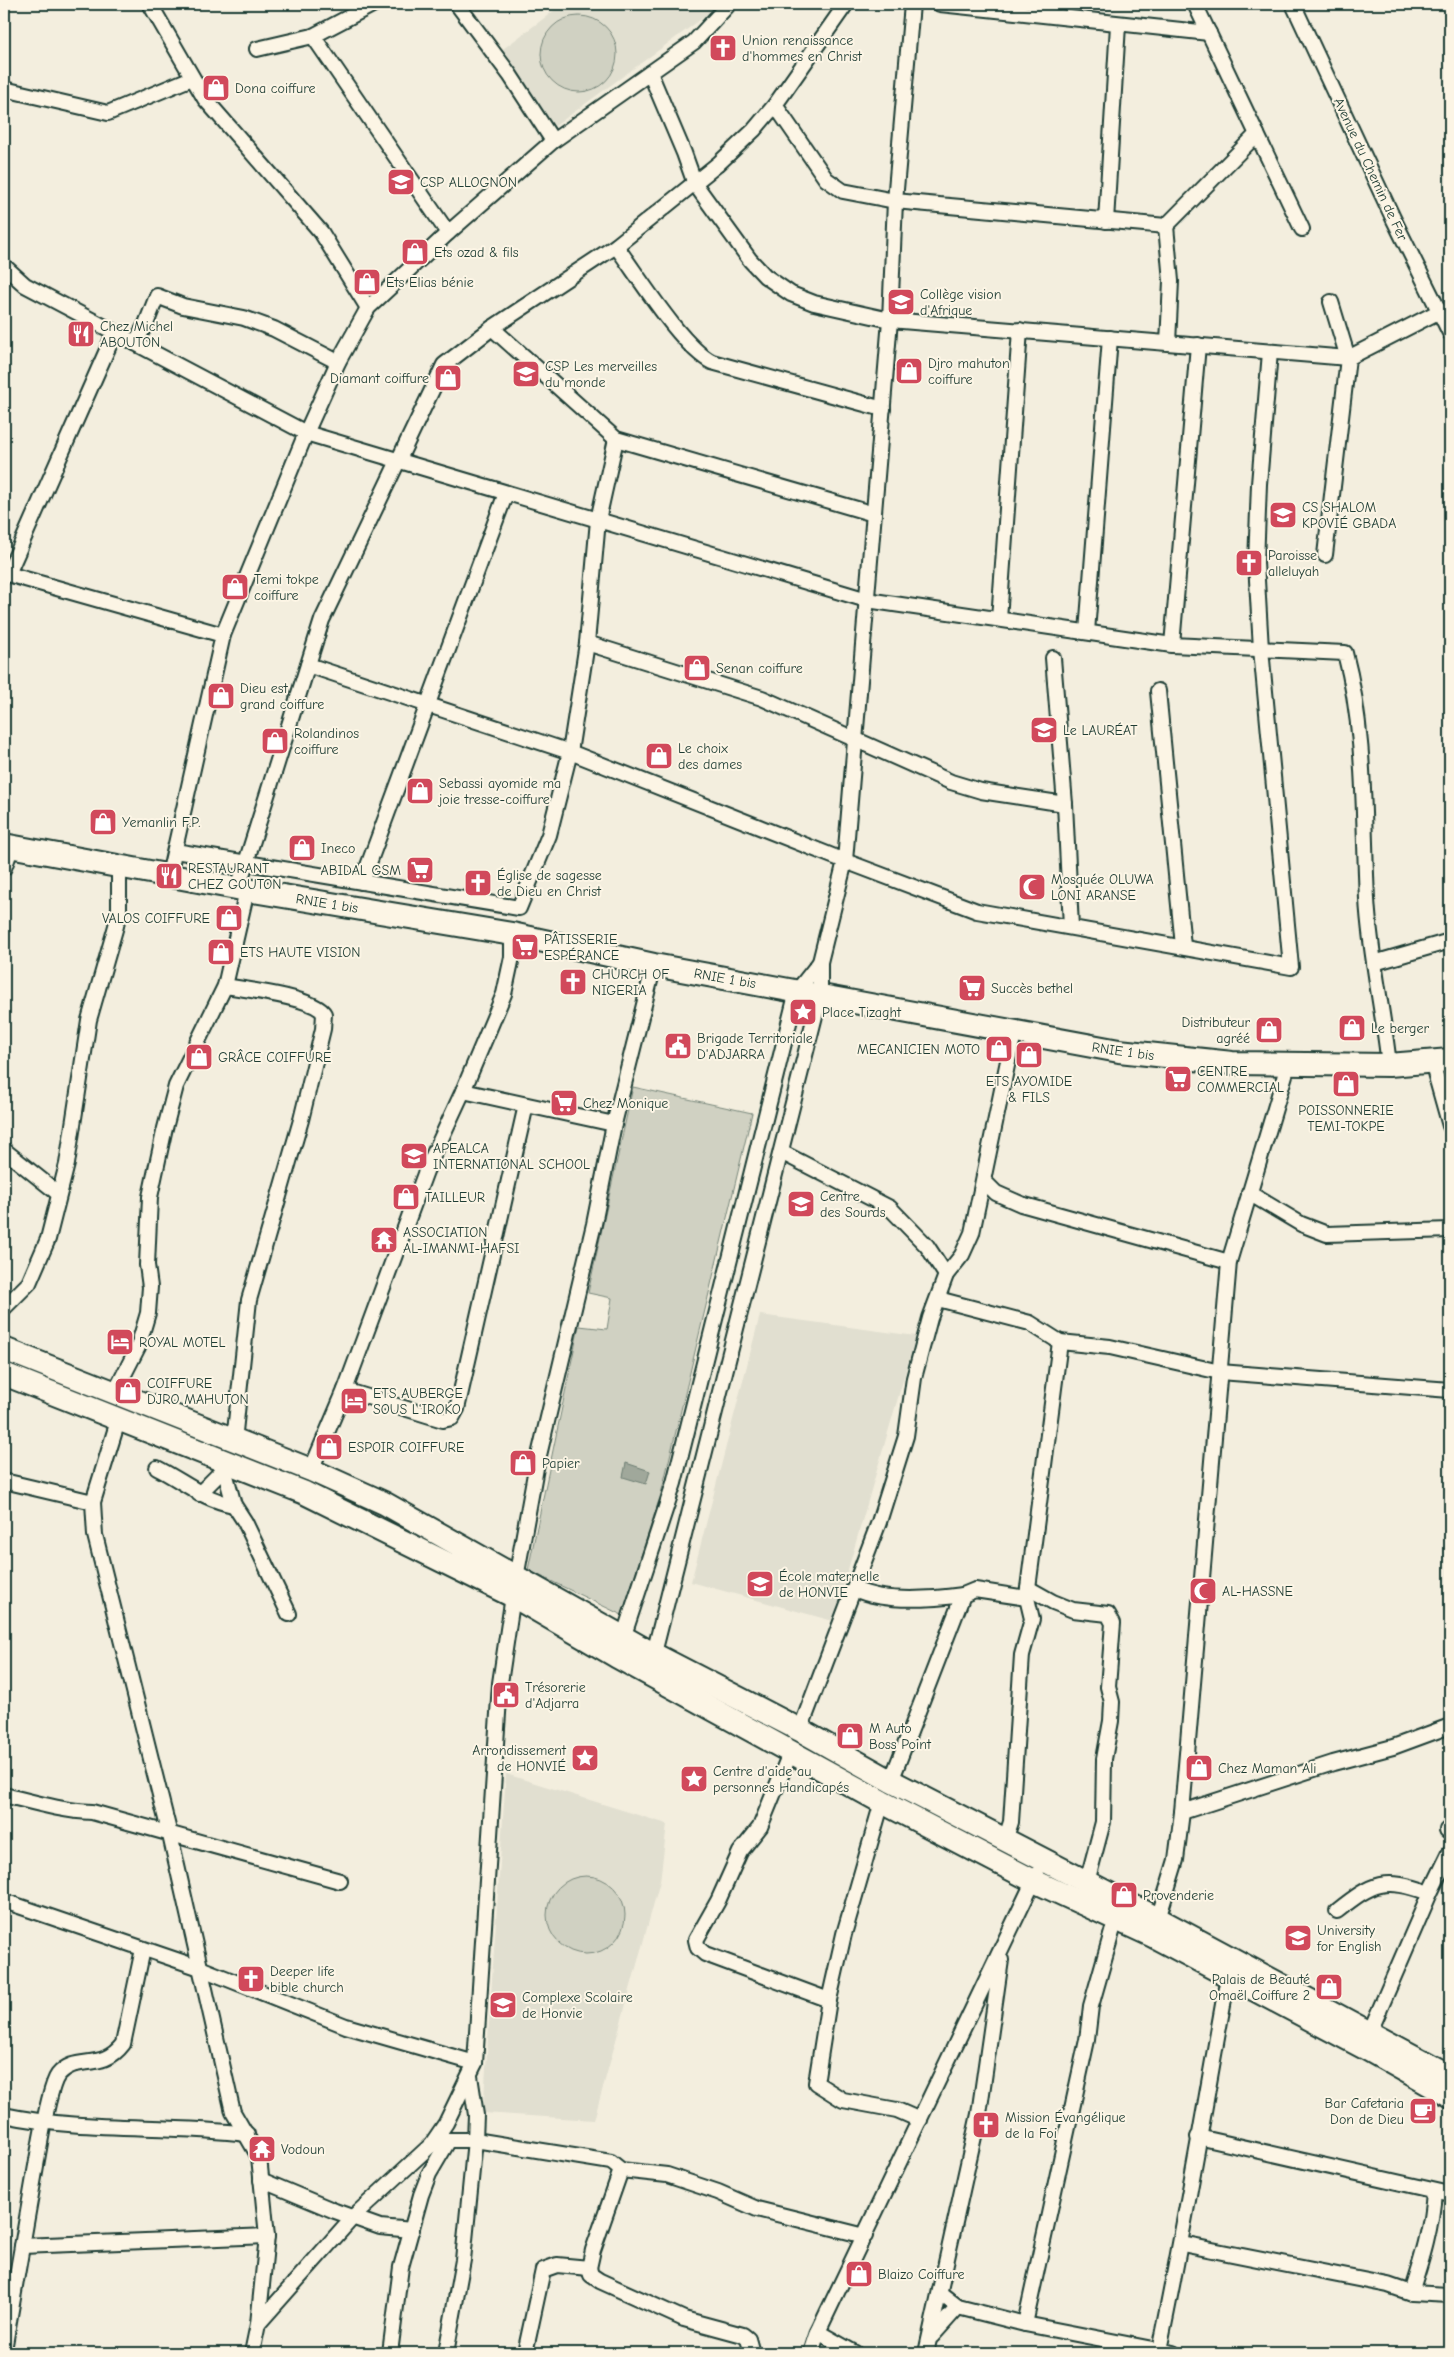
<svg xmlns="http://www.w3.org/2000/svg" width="1454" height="2357" viewBox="0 0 1454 2357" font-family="'Comic Neue',sans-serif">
<rect width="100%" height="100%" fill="#f3eede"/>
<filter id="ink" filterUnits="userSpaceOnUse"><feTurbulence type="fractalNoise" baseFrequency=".02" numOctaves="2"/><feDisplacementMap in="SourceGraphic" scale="10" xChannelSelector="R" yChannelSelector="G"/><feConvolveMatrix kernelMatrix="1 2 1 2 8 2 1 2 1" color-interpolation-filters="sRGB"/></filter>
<g filter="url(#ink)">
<g fill="#e1dfd0">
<polygon points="563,4 719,4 715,9 555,126 499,52"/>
<polygon points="760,1315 916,1336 833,1621 691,1582"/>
<polygon points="506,1774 667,1824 660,1881 594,2120 483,2113"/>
</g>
<g fill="#d0d1c2" stroke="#78877b">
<circle cx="579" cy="54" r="38"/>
<polygon points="633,1087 752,1113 661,1494 622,1615 528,1570 579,1326 607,1329 612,1298 588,1293"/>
<circle cx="586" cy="1915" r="39"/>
</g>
<polygon fill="#a0a89b" stroke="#6c7d72" points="626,1463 650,1471 646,1484 623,1477"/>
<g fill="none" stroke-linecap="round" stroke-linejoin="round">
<defs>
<g id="street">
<polyline points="150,4 205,99 321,232 368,308"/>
<polyline points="457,4 510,75 553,141"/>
<polyline points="940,4 1209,33"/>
<polyline points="1195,4 1302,229"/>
<polyline points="1293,4 1393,218 1450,333"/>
<polyline points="313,36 448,233"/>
<polyline points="257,49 313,36 374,4"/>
<polyline points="650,73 684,153 695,184 750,260 765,276 791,294 814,303 890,320 1348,358 1440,311"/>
<polyline points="4,89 108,113 192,78"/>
<polyline points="775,105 826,179 843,191 895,201 1166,226"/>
<polyline points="1106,221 1118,25"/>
<polyline points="1166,226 1257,134"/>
<polyline points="1166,226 1171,281 1168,343"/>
<path d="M 616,246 C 639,277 681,346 712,362 L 883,409"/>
<path d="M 4,266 L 25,285 L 306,433 L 867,600 L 1172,645 L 1345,653 C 1366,732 1363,817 1367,899 C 1370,955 1383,1009 1389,1065"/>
<polyline points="492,328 616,439 874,514"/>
<polyline points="135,343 146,324 157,296 183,306 244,318 274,329 338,362"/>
<polyline points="1325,555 1348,358 1331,302"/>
<polyline points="4,573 223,635"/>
<polyline points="8,574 115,332"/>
<polyline points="999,619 1020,330"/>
<polyline points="1087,632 1110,338"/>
<polyline points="587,643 762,698 951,782 981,791 1065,804"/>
<polyline points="1172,645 1198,345"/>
<polyline points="1053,658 1065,804 1071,927"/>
<polyline points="308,665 570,752 845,861 977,911 1291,967 1261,649 1256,563 1259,484 1270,352"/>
<polyline points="1158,691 1183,946"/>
<polyline points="175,851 519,908 549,835 570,752 587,643 598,520 616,439"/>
<polyline points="4,868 12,846"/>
<polyline points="169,875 223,635 306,433 338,362 368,308 448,233 553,141 694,42 729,4"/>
<polyline points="362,882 506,493"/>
<polyline points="238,888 322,620 444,365 492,328 616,246 718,164 754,130 775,105 846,4"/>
<polyline points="1374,963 1450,941"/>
<path d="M 225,986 C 244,989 316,998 324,1014 L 323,1029 L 301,1120 L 249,1300 L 234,1441"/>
<polyline points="1432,1062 1450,1126"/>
<polyline points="463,1091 614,1124"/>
<polyline points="4,1150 59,1194"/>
<polyline points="781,1152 890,1208 927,1246 946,1275"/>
<polyline points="984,1181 996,1193 1021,1204 1229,1262"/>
<polyline points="1249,1193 1301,1224 1327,1234 1450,1230"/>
<polyline points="938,1299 1030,1323 1060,1342 1110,1347 1220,1372 1450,1390"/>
<polyline points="4,1308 29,1283 48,1239 67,1164 89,1020 116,926 119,909 119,867"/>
<polyline points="345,1390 443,1420 452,1418 457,1409 526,1105"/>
<polyline points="114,1394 138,1347 148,1313 150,1287 147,1265 150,1197 164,1132 176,1086 225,986 247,890"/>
<polyline points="118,1421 93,1502 95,1535 170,1835 233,2112 259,2157 267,2236 258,2324 252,2353"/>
<polyline points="222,1461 234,1505 245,1522 289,1614"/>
<path d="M 157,1468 C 183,1481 204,1500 234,1505"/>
<polyline points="311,1470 345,1390 426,1171 463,1091 504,994 512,957 512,934"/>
<polyline points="4,1481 93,1502"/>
<polyline points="199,1494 223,1470"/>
<polyline points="516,1578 536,1468 594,1224 614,1124 654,965"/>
<polyline points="1028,1588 1053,1602 1073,1610 1108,1614 1113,1623 1108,1687 1112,1702 1111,1721 1104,1759 1103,1822 1087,1882"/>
<path d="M 855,1589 C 883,1603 933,1599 963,1595"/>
<polyline points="621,1644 674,1483 797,991 820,962"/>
<polyline points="652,1661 820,996 820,962 845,861 890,320 895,201 912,4"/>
<polyline points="800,1730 879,1522 906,1436 914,1378 930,1318 946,1275 962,1255 972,1233 1014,1032"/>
<polyline points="791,1751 760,1827 740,1852 718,1901 696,1940 698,1948 705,1954 829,2000"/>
<polyline points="891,1781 963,1595 975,1590 1027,1598"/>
<path d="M 4,1795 C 33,1802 62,1811 92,1812 L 340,1881"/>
<polyline points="882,1802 844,1934 829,2000 816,2083 843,2100 897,2110 920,2120"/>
<polyline points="1182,1812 1333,1763 1393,1747 1450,1726"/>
<polyline points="1447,1830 1450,1832"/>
<polyline points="1005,1840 1011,1822 1022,1655 1032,1619 1027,1598 1028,1588 1060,1342"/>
<polyline points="4,1901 200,1968 346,2026 475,2063"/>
<path d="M 1337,1911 C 1374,1882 1383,1877 1430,1893"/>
<polyline points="1158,1919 1176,1860 1182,1812 1229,1262 1288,1065"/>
<polyline points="1369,2034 1430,1893 1450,1852"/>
<path d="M 4,2115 C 84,2132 166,2124 247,2134"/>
<polyline points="1198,2137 1450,2194"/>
<polyline points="431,2145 449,2140 475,2140 611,2162 621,2170 667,2175 718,2192 757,2209 865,2236"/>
<polyline points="261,2180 335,2211 380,2227 412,2230"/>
<polyline points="1182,2244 1388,2285 1411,2293 1450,2295"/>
<polyline points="22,2246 267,2236"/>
<polyline points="589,2268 591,2275 600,2281 684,2319 743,2335 748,2339 752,2353"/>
<path d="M 1411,2293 C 1422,2259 1432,2227 1434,2191"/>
<polyline points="941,2294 958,2307 1025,2324 1173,2353"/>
<polyline points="258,2324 353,2217 431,2145 446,2123 475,2063 500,1683 513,1596"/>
<polyline points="1025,2324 1087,2040 1091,2006 1116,1918"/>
<polyline points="818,2332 855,2353"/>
<polyline points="932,2336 958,2307"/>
<path d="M 4,2350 C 15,2287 26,2223 37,2160 C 40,2143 49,2087 58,2075 C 76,2053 101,2073 123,2044 L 143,1949"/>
<path d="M 1159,2350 C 1185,2227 1205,2102 1228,1977"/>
<polyline points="390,2353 401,2267 421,2195 429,2174 449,2140"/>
<polyline points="446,2353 463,2260 475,2140 476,2115 470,2076"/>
<polyline points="525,2353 543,2270 557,2265 589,2268 593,2250 621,2170"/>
<polyline points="811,2353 818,2332 1037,1874"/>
<polyline points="926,2353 979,2114 1001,1960"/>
</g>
<g id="primary">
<polyline points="4,845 247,890 512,934 654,965 1119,1051 1232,1063 1389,1065 1450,1060"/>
<polyline points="4,1349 311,1470 384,1503 655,1655 800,1730 891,1781 1158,1919 1450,2076"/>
<polyline points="4,1374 305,1493 513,1596 616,1656 882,1802 1034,1881 1153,1936 1365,2048 1450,2096"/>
</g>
</defs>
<use href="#street" stroke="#1f3d34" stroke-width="18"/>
<use href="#primary" stroke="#1f3d34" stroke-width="26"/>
<use href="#street" stroke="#fcf5e5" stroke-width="14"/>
<use href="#primary" stroke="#fcf5e5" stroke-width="22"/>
</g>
</g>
<defs>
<symbol id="church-square" viewBox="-11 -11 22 22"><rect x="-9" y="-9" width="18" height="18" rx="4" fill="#d1495b" stroke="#fcf5e5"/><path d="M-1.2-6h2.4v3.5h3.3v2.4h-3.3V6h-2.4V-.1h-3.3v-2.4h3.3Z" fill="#fff"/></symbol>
<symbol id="shop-square" viewBox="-11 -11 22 22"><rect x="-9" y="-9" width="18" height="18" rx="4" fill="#d1495b" stroke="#fcf5e5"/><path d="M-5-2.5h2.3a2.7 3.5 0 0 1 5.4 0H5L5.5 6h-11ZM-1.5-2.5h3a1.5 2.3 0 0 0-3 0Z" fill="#fff"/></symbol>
<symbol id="school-square" viewBox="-11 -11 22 22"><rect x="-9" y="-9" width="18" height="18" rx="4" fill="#d1495b" stroke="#fcf5e5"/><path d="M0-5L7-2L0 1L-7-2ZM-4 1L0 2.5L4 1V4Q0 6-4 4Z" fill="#fff"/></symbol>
<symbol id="restaurant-square" viewBox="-11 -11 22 22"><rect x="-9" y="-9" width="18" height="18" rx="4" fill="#d1495b" stroke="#fcf5e5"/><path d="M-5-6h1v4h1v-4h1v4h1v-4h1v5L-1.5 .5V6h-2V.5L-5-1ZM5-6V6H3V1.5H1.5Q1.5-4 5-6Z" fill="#fff"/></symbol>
<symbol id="supermarket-square" viewBox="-11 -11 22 22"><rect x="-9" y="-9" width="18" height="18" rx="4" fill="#d1495b" stroke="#fcf5e5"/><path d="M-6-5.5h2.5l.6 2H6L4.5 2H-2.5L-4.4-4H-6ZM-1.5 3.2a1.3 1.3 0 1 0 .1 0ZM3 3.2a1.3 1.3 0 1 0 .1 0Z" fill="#fff"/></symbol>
<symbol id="mosque-square" viewBox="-11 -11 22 22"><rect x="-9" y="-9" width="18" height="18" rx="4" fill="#d1495b" stroke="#fcf5e5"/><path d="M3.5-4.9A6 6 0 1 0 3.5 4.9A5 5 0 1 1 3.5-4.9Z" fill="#fff"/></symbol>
<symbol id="sight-square" viewBox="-11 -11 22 22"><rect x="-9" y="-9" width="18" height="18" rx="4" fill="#d1495b" stroke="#fcf5e5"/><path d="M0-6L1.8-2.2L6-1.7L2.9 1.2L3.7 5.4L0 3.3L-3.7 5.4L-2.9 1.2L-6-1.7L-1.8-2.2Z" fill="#fff"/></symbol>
<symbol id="civic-square" viewBox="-11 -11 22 22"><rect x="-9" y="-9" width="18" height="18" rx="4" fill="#d1495b" stroke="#fcf5e5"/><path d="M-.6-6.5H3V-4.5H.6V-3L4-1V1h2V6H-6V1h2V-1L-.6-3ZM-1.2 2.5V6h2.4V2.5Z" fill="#fff"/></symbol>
<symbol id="temple-square" viewBox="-11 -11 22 22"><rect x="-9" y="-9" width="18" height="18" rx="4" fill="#d1495b" stroke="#fcf5e5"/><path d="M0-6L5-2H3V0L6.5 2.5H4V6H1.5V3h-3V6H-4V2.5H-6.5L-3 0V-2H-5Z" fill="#fff"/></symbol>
<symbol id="hotel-square" viewBox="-11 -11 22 22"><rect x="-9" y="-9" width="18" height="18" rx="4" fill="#d1495b" stroke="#fcf5e5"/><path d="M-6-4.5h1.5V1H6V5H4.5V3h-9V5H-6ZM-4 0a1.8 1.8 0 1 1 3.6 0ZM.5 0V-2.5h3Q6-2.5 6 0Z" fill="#fff"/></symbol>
<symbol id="university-square" viewBox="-11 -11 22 22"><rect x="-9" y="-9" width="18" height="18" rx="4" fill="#d1495b" stroke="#fcf5e5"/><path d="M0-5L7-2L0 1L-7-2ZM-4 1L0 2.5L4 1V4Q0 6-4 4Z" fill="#fff"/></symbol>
<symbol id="cafe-square" viewBox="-11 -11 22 22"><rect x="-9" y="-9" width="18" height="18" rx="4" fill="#d1495b" stroke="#fcf5e5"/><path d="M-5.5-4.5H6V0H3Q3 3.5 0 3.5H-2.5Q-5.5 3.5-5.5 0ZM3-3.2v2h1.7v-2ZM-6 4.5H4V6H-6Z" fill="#fff"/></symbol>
</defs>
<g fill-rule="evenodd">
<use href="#church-square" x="707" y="32" width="32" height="32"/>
<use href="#shop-square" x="200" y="72" width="32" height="32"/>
<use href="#school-square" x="385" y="166" width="32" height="32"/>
<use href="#shop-square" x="399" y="236" width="32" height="32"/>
<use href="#shop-square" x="351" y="266" width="32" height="32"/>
<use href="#school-square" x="885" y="286" width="32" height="32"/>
<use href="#restaurant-square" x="65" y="318" width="32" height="32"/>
<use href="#shop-square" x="893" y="355" width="32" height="32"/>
<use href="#school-square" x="510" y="358" width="32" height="32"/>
<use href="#shop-square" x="432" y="362" width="32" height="32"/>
<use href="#school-square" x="1267" y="499" width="32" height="32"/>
<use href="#church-square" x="1233" y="547" width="32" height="32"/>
<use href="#shop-square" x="219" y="571" width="32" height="32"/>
<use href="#shop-square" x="681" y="652" width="32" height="32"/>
<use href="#shop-square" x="205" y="680" width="32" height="32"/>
<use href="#school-square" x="1028" y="714" width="32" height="32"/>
<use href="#shop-square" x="259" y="725" width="32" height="32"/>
<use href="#shop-square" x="643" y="740" width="32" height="32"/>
<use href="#shop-square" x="404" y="775" width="32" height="32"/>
<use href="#shop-square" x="87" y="806" width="32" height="32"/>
<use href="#shop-square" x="286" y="832" width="32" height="32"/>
<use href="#supermarket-square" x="404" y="854" width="32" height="32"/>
<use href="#restaurant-square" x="153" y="860" width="32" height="32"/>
<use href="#church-square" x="462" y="867" width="32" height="32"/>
<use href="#mosque-square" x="1016" y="871" width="32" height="32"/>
<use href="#shop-square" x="213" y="902" width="32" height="32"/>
<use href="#supermarket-square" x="509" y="931" width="32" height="32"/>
<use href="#shop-square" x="205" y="936" width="32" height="32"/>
<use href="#church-square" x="557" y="966" width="32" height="32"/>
<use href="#supermarket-square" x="956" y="972" width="32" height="32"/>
<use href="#sight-square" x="787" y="996" width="32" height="32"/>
<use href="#shop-square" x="1336" y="1012" width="32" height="32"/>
<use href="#shop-square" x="1253" y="1014" width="32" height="32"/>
<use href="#civic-square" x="662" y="1030" width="32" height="32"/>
<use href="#shop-square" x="983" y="1033" width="32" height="32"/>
<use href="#shop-square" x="1013" y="1039" width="32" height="32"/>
<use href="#shop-square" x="183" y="1041" width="32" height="32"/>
<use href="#supermarket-square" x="1162" y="1063" width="32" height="32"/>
<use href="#shop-square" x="1330" y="1068" width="32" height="32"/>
<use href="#supermarket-square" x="548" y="1087" width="32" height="32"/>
<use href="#school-square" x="398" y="1140" width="32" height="32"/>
<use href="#shop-square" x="390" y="1181" width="32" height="32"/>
<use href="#school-square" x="785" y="1188" width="32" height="32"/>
<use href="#temple-square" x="368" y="1224" width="32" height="32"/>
<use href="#hotel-square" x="104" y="1326" width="32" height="32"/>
<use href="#shop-square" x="112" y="1375" width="32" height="32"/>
<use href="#hotel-square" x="338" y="1385" width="32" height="32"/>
<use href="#shop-square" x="313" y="1431" width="32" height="32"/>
<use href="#shop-square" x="507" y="1447" width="32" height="32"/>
<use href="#school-square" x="744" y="1568" width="32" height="32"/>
<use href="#mosque-square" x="1187" y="1575" width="32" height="32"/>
<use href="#civic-square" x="490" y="1679" width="32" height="32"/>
<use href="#shop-square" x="834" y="1720" width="32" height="32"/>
<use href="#sight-square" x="569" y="1742" width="32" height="32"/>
<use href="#shop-square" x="1183" y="1752" width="32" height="32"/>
<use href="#sight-square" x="678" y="1763" width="32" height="32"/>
<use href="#shop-square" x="1108" y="1879" width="32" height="32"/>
<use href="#university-square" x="1282" y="1922" width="32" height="32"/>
<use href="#church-square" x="235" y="1963" width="32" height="32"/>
<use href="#shop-square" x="1313" y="1971" width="32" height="32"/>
<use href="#school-square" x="487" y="1989" width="32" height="32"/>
<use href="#cafe-square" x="1407" y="2095" width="32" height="32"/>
<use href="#church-square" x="970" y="2109" width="32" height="32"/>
<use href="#temple-square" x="246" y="2133" width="32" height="32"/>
<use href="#shop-square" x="843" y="2258" width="32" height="32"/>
</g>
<g text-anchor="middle" stroke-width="4" stroke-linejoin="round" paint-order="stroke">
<g font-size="14" fill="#1f3d34" stroke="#fcf5e5" text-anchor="start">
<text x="742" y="45">Union renaissance<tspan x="742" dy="16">d'hommes en Christ</tspan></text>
<text x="235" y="93">Dona coiffure</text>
<text x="420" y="187">CSP ALLOGNON</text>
<text x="434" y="257">Ets ozad &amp; fils</text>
<text x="386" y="287">Ets Elias bénie</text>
<text x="920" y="299">Collège vision<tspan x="920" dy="16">d'Afrique</tspan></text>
<text x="100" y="331">Chez Michel<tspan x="100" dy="16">ABOUTON</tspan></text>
<text x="928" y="368">Djro mahuton<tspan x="928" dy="16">coiffure</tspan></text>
<text x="545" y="371">CSP Les merveilles<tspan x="545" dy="16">du monde</tspan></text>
<text x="429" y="383" text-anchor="end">Diamant coiffure</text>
<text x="1302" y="512">CS SHALOM<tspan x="1302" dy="16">KPOVIÉ GBADA</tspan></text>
<text x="1268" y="560">Paroisse<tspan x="1268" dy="16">alleluyah</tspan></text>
<text x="254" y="584">Temi tokpe<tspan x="254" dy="16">coiffure</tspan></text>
<text x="716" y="673">Senan coiffure</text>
<text x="240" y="693">Dieu est<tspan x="240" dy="16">grand coiffure</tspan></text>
<text x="1063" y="735">Le LAURÉAT</text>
<text x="294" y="738">Rolandinos<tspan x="294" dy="16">coiffure</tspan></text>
<text x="678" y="753">Le choix<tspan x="678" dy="16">des dames</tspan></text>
<text x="439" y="788">Sebassi ayomide ma<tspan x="439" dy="16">joie tresse-coiffure</tspan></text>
<text x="122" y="827">Yemanlin F.P.</text>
<text x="321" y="853">Ineco</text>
<text x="188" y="873">RESTAURANT<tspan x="188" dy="16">CHEZ GOUTON</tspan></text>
<text x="401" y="875" text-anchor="end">ABIDAL GSM</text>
<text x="497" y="880">Église de sagesse<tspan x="497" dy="16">de Dieu en Christ</tspan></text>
<text x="1051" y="884">Mosquée OLUWA<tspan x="1051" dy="16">LONI ARANSE</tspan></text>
<text x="210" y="923" text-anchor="end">VALOS COIFFURE</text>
<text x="544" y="944">PÂTISSERIE<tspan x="544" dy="16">ESPÉRANCE</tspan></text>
<text x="240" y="957">ETS HAUTE VISION</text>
<text x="592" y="979">CHURCH OF<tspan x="592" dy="16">NIGERIA</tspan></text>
<text x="991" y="993">Succès bethel</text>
<text x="822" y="1017">Place Tizaght</text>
<text x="1250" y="1027" text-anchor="end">Distributeur<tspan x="1250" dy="16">agréé</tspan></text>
<text x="1371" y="1033">Le berger</text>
<text x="697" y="1043">Brigade Territoriale<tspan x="697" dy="16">D'ADJARRA</tspan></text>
<text x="980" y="1054" text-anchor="end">MECANICIEN MOTO</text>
<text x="218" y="1062">GRÂCE COIFFURE</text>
<text x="1197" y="1076">CENTRE<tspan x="1197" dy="16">COMMERCIAL</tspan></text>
<text x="1029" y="1086" text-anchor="middle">ETS AYOMIDE<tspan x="1029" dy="16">&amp; FILS</tspan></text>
<text x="583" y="1108">Chez Monique</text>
<text x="1346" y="1115" text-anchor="middle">POISSONNERIE<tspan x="1346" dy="16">TEMI-TOKPE</tspan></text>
<text x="433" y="1153">APEALCA<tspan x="433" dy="16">INTERNATIONAL SCHOOL</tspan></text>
<text x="820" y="1201">Centre<tspan x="820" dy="16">des Sourds</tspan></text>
<text x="425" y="1202">TAILLEUR</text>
<text x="403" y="1237">ASSOCIATION<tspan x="403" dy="16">AL-IMANMI-HAFSI</tspan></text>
<text x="139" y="1347">ROYAL MOTEL</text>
<text x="147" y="1388">COIFFURE<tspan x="147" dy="16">DJRO MAHUTON</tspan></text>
<text x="373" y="1398">ETS AUBERGE<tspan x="373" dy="16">SOUS L'IROKO</tspan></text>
<text x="348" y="1452">ESPOIR COIFFURE</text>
<text x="542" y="1468">Papier</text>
<text x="779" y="1581">École maternelle<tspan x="779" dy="16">de HONVIE</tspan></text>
<text x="1222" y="1596">AL-HASSNE</text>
<text x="525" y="1692">Trésorerie<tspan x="525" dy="16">d'Adjarra</tspan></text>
<text x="869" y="1733">M Auto<tspan x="869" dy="16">Boss Point</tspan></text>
<text x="566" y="1755" text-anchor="end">Arrondissement<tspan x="566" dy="16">de HONVIÉ</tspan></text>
<text x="1218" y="1773">Chez Maman Ali</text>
<text x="713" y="1776">Centre d'aide au<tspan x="713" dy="16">personnes Handicapés</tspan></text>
<text x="1143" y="1900">Provenderie</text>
<text x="1317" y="1935">University<tspan x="1317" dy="16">for English</tspan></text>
<text x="270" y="1976">Deeper life<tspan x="270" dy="16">bible church</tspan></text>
<text x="1310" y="1984" text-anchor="end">Palais de Beauté<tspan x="1310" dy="16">Omaël Coiffure 2</tspan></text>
<text x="522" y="2002">Complexe Scolaire<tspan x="522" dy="16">de Honvie</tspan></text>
<text x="1404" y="2108" text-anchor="end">Bar Cafetaria<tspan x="1404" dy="16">Don de Dieu</tspan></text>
<text x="1005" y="2122">Mission Évangélique<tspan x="1005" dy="16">de la Foi</tspan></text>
<text x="281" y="2154">Vodoun</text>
<text x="878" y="2279">Blaizo Coiffure</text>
</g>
<g font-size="14" fill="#1f3d34" stroke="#fcf5e5">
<text transform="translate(1371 169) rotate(65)" y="5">Avenue du Chemin de Fer</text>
<text transform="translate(327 903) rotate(9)" y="5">RNIE 1 bis</text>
<text transform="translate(725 978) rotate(10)" y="5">RNIE 1 bis</text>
<text transform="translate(1123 1051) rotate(8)" y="5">RNIE 1 bis</text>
</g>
</g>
<rect width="1454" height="2357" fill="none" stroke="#fcf5e5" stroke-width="20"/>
<rect x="10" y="10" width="1434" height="2337" fill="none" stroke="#1f3d34" stroke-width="2" filter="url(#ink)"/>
</svg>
